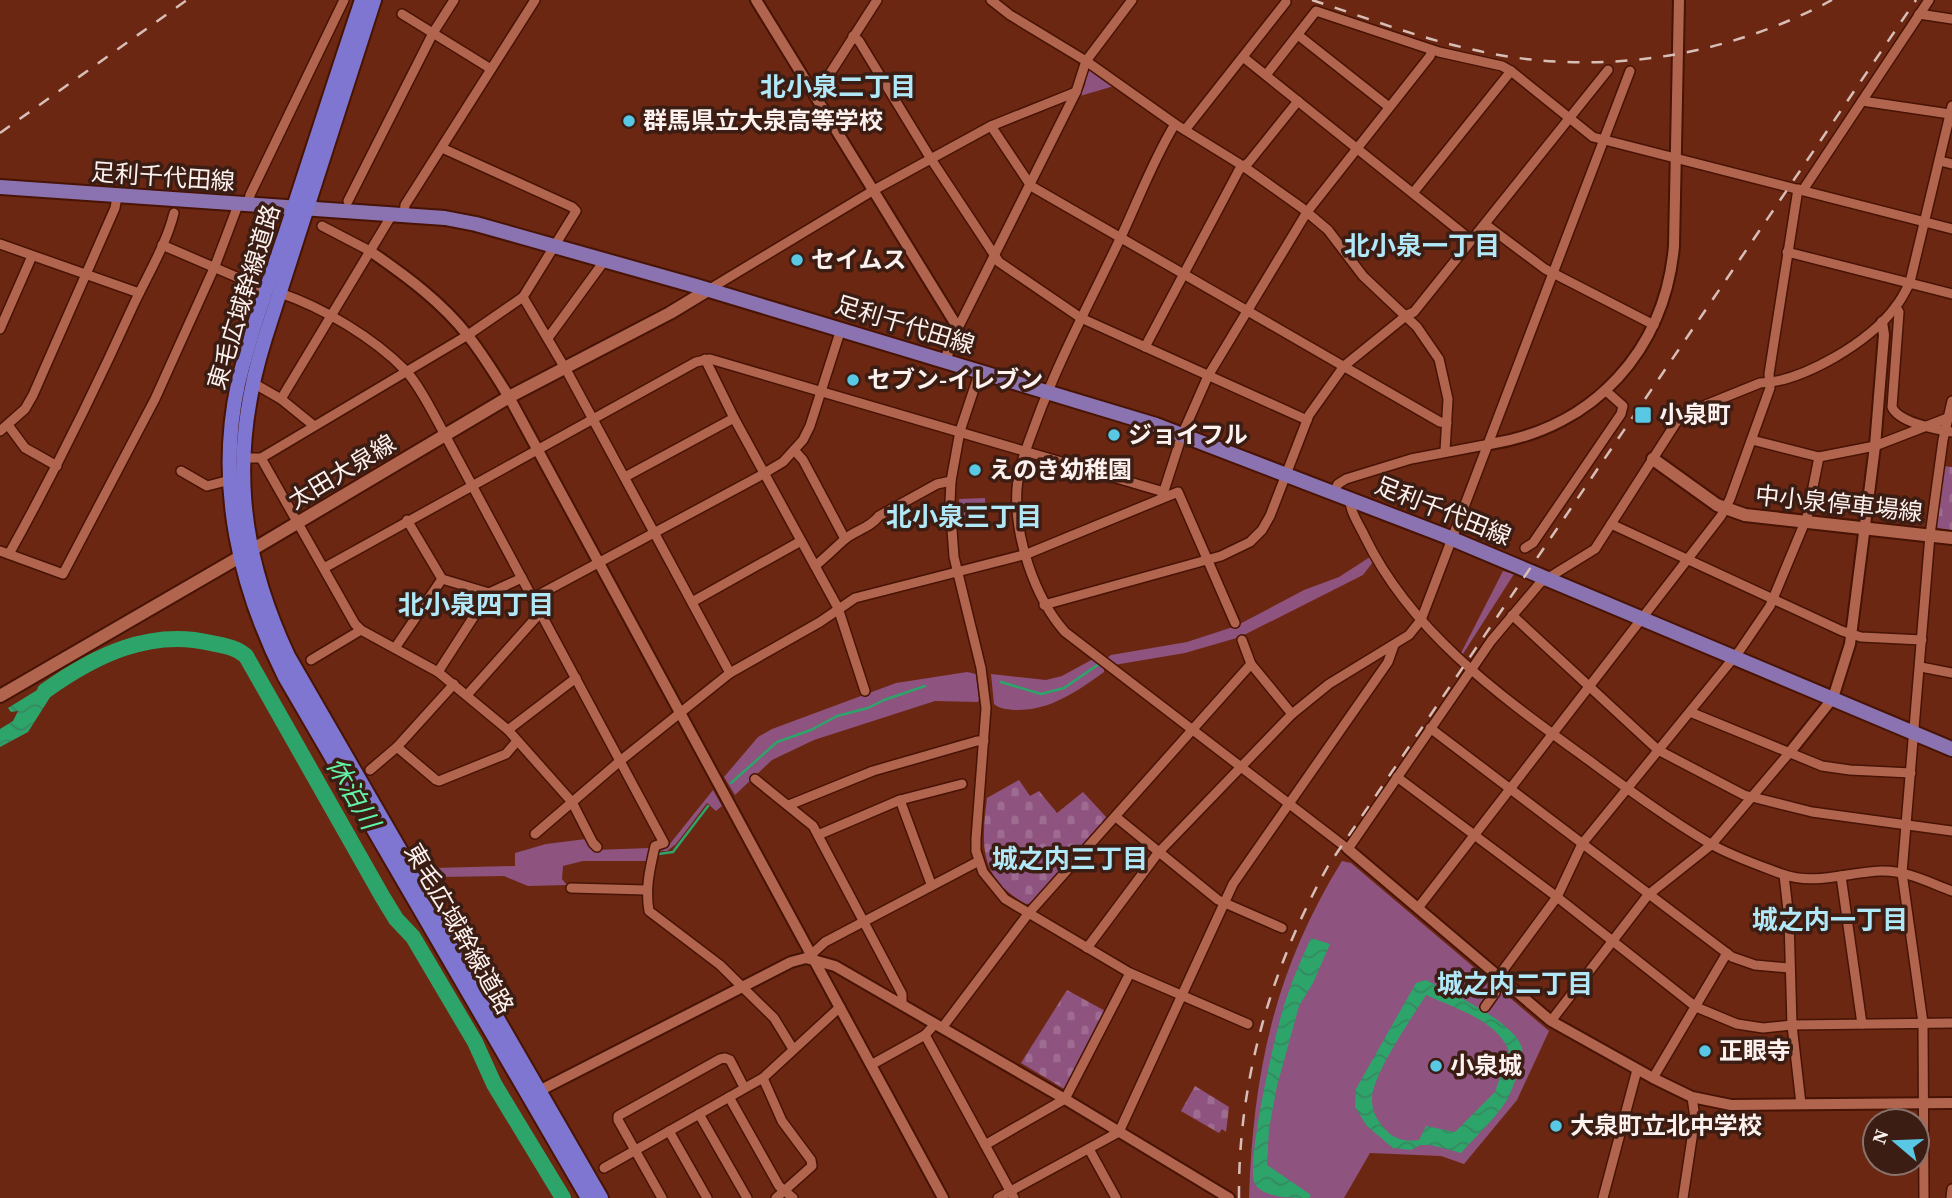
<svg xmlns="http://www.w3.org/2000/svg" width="1952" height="1198" viewBox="0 0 1952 1198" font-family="'Source Serif 4','Noto Sans JP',serif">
<defs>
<pattern id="cemetery-stones" width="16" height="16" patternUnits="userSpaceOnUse" patternTransform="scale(1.75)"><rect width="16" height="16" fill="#8e537f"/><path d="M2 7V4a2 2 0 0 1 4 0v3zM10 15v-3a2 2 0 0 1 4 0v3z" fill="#9f6c91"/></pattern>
<pattern id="water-waves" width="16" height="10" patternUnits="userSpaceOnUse" patternTransform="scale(1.75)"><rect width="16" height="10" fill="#2da46a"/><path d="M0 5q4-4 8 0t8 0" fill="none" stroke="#368960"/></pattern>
</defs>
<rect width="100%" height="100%" fill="#6c2712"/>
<g fill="#8e537f">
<polygon points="1091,69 1114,86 1080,96 1085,85 1087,73"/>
<polygon points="985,498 986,519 960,520 959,499"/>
<polygon points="1370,557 1373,562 1363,575 1240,637 1185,653 1114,665 1107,658 1111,655 1187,642 1236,626 1304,590 1339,577"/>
<polygon points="1503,571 1514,574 1461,657 1460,655"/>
<path d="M 1093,659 L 1104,666 L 1104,672 C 1076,692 1050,711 1014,710 C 1006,709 1000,709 994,704 L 991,674 L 1046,680 L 1062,676 Z"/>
<polygon points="967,672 976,674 979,699 978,702 935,701 814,740 772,760 735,795 724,777 758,737 772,729 896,683"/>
<polygon points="713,790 722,806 716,811 707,803 676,844 667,851 658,851 659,847 669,845"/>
<polygon points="586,839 595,850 649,848 651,849 650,861 583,861 563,866 562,879 567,885 528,886 504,876 438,877 433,868 515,866 515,853 546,844"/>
<path d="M 1342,861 L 1351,863 L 1549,1031 L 1517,1100 L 1464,1164 L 1441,1156 L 1370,1153 L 1344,1198 L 1249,1198 C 1253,1072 1275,969 1342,861 Z"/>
</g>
<g fill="url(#cemetery-stones)">
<polygon points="1943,466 1952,467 1952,530 1938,528 1935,524"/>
<path d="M 1019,780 L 1030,796 L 1039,791 L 1057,813 L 1083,792 L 1108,819 L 1033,903 L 1026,904 C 979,878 981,846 987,798 Z"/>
<polygon points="1067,990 1107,1012 1066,1090 1021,1063"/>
<polygon points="1195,1086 1229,1107 1226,1132 1222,1129 1219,1133 1181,1111"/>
</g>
<g fill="url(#water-waves)" fill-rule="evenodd">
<polygon points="55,679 61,680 28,732 0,747 0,729 13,721 18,711 11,712 8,708"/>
<path d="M 1311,938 L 1330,944 L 1313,983 L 1299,1006 L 1277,1086 L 1269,1129 L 1267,1165 L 1311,1195 L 1309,1198 C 1291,1198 1264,1198 1255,1184 C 1245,1164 1275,1035 1283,1009 C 1290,985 1301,960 1311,938 Z"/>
<path d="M 1426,980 C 1450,993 1514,1021 1522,1048 C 1524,1058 1512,1091 1507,1100 C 1495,1119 1476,1136 1461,1153 L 1431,1145 L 1420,1145 L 1411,1150 L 1393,1148 L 1367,1126 L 1355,1107 L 1356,1089 L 1416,983 ZM 1426,995 C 1454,1008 1497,1020 1509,1051 L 1495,1092 L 1455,1132 L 1426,1126 L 1419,1140 C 1405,1142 1393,1139 1385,1129 C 1377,1120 1372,1112 1372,1100 C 1371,1076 1412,1018 1426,995 Z"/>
</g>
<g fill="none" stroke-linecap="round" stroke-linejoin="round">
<g stroke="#2da46a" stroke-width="2.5">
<polyline points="1001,682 1041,694 1064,688 1099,664"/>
<polyline points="731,783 777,742 811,730 837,716 868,708 884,700 925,686"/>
<polyline points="658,854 673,852 708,806"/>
</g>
<path stroke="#2da46a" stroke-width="16" d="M 45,691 C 94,656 150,628 211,643 C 224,646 236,647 246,656 L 382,896 L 396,919 L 413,937 L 475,1042 L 494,1084 L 563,1198"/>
<defs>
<g id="minor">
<polyline points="991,0 1010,15 1086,61 1175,124 1243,166 1302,208 1328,230 1363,276 1417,327 1439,359 1448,399 1445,451"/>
<polyline points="402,14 491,69"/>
<polyline points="1919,14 1952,19"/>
<polyline points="1298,35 1389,107"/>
<polyline points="853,36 859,41 931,159 999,262 1081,318 1307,420"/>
<polyline points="1243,57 1471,240"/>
<polyline points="1266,75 1316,11 1439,52 1502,66 1511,71 1593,137 1952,229"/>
<polyline points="815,97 877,0"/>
<polyline points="1862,101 1950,114"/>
<path d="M 1175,124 C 1153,160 1138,201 1120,239 C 1091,300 1059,359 1036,422 C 1028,444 1019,465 1017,489 C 1014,535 1034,597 1065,632 L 1348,849 L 1491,641 L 1540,583 L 1595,549 L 1681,415 L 1760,383 C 1802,382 1872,341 1896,306 C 1902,299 1906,290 1910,282 L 1952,106"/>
<polyline points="991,126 1031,186 1440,422 1447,423"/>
<polyline points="1185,130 1286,2"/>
<polyline points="1940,161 1952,164"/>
<polyline points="1803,190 1929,0"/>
<polyline points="1413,193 1511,71"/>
<polyline points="348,201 433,33 454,0"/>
<polyline points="248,205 250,195 344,0"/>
<polyline points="404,214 405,205 535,0"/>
<polyline points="1485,224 1545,269 1654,325"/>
<polyline points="322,226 370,251"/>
<polyline points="0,244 139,293"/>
<polyline points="162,245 267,290"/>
<polyline points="1787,252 1952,294"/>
<polyline points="708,290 874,190 991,126 1076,92"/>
<path d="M 280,293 C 322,307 374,338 405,370 C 419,384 435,417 445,435 L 664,843 L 655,846 C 650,869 645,887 649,911 L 720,965 L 774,1018 L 793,1049"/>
<polyline points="523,297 569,375 730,673"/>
<path d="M 1896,307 L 1899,312 L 1892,407 C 1899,423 1936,429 1952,432"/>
<polyline points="958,328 1076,92 1086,61 1132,0"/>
<polyline points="0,329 32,256"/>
<polyline points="548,338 605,260"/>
<polyline points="1145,347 1239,170 1249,162 1298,101"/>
<polyline points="705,359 734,418 838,608 865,691"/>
<polyline points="980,371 960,431 951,481 950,502 954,557 981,668 986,708 976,839 976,851 983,872 1005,899 1130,973 1248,1024"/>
<polyline points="253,383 281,399 313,425"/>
<polyline points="281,399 393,213"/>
<polyline points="8,425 25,448 57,466"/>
<polyline points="0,431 25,409 33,395 115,208 117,197"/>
<polyline points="1752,440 1819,457 1875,446 1950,417"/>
<polyline points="795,451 803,460 845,539"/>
<polyline points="243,458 261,458 468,335 523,297 576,211 572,207 442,148"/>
<polyline points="261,458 355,624 361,630 438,672 508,730 572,802 593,843 597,847"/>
<polyline points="181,471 207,486 230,480"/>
<polyline points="625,477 734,418"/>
<polyline points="1334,492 1338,484 1346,479 1411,459 1490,444"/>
<polyline points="1162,497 1182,435 1208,376 1307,212 1430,56 1432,50"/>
<path d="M 1350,498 C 1349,511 1360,526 1365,537 C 1411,632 1499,695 1583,756 C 1624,786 1665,817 1709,843 C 1731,856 1758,865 1782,874 C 1815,886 1847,872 1881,871 C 1906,870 1930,883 1952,891"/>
<polyline points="1611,524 1842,631 1861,637 1922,640"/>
<polyline points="1525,548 1533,543 1621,414 1623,406 1605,390"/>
<polyline points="0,551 63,574 155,399 215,266 238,205"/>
<path d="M 9,554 C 54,473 95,390 133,306 C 147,276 166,245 174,213"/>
<path d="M 815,566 C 826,557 835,548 845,539 C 856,530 870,528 879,516 L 937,484 L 951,481"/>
<polyline points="324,568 696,362 710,359 1164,492"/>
<polyline points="442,579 489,593 522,578"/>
<polyline points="533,598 758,477 783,462 803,440 810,426 841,329"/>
<polyline points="692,602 801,541"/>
<polyline points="1044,605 1221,556 1250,542 1262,530 1270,516 1309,415 1344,366 1407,315 1414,312 1608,70"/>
<polyline points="1512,615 1658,750 1744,795 1812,812 1952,831"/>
<polyline points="1242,640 1251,664 1292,714"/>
<polyline points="395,648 442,579 407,520"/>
<polyline points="311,660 361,630"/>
<polyline points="1921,667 1952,673"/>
<polyline points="438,672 489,593"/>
<polyline points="467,695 541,612"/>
<polyline points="1690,712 1822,766 1850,770 1911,773"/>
<polyline points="1430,728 1732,957 1755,965 1789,968"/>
<polyline points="508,730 576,678"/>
<polyline points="397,747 436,780 439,781 506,754 517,741"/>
<polyline points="370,770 397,747 454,684"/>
<polyline points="1397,777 1557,897 1696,1007 1737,1024 1763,1028 1792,1025 1952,1023"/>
<polyline points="755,779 813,826 902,994 902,1004"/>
<polyline points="900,800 931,884"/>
<polyline points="789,805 873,771 977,741 984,741"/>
<polyline points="1116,817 1218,900 1282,928"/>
<polyline points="535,834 620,761 730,673 820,622 855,598 1027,554 1178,492 1235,623"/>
<polyline points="818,835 900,800 962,784"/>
<polyline points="1784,875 1789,919 1792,1025 1801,1104"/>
<polyline points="1841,876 1862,1024"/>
<polyline points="571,888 646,890"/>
<polyline points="1418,908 1721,516 1730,499 1770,388 1769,374 1798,189"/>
<polyline points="1087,948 1158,853 1292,714 1329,684 1409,635 1421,620 1630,71"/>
<polyline points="812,954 825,942 979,861"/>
<polyline points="1485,1007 1495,993 1498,977 1557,897 1582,844 1740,650 1770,606 1807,517 1819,457"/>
<polyline points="1551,1021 1648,895 1711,845 1790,752"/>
<polyline points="942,1028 1028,914 1251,664"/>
<polyline points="925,1035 1014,1198"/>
<polyline points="871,1065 925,1035 935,1024"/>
<polyline points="763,1078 782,1121 811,1160 812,1166 776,1198"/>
<polyline points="1653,1078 1727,953"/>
<polyline points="729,1097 779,1186 793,1198"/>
<polyline points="699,1114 747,1198"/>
<polyline points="669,1131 707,1198"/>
<polyline points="985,1145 1065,1099 1130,973"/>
<polyline points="1089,1149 1116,1198"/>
<polyline points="604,1168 763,1078 840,1007"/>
<polyline points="662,1198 618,1120 618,1116 720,1059 725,1058 730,1060 744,1087"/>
<polyline points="998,1198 1119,1132 1233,884 1388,662 1394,645"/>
<polyline points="1603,1198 1637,1070"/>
<polyline points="1683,1198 1695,1118 1692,1097"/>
<polyline points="1924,1198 1923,1023 1902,873 1930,535 1943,440 1952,401"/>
<polyline points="1951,1198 1952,1189"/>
</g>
<g id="tertiary">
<polyline points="756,0 958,328 945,360"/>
<path d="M 370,251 C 406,276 442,302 469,337 C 484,356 496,376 509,397 L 943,1198"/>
<path d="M 1490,444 C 1594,428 1665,350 1674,246 L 1679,0"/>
<polyline points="1790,752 1833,698 1850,644 1875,446 1884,335 1882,322"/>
<polyline points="1348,849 1551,1021 1653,1078 1692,1097 1731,1105 1952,1103"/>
<polyline points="535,1093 791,962 806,958 835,966 1065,1099 1229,1198"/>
</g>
<g id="secondary">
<polyline points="1653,459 1717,505 1745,515 1952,538"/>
<polyline points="0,696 250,551 509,397 670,313 708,290"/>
</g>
<polyline id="primary" points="0,187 445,218 476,224 696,286 1156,425 1443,535 1952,749"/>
<g id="trunk">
<path d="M 362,0 C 336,77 311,155 286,232 C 269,282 250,333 238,384 C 216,485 239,586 285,677 L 588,1198"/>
<path d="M 374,0 L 265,338 C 229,452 238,549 288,656 L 601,1198"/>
</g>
</defs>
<use href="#minor" stroke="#471304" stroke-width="12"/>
<use href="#tertiary" stroke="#471304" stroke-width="14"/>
<use href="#secondary" stroke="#471304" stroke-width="16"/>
<use href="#primary" stroke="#471304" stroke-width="18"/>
<use href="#trunk" stroke="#471304" stroke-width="18"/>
<use href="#minor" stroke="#b1654f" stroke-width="9"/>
<use href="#tertiary" stroke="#b1654f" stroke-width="10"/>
<use href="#secondary" stroke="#b1654f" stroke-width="12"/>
<use href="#primary" stroke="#8b72b0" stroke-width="14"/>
<use href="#trunk" stroke="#7e76d0" stroke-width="14"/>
<g stroke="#d7bfb8" stroke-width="2.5" stroke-dasharray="12 12" stroke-linecap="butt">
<path d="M 1312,0 C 1364,17 1416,37 1470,49 C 1592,78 1722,59 1832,0"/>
<polyline points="0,133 187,0"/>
<path d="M 1239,1198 C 1238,1080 1271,968 1328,866 L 1916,0"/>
</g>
</g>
<g fill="#59c8e5" stroke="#3c1d14" stroke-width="2.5">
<circle cx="629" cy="121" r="7"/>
<circle cx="797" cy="260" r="7"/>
<circle cx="853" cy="380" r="7"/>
<rect x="1634" y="406" width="18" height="18" rx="3.5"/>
<circle cx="1114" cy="435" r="7"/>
<circle cx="975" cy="470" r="7"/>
<circle cx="1705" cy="1051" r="7"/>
<circle cx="1436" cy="1066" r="7"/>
<circle cx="1556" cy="1126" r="7"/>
</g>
<g text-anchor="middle" stroke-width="7" stroke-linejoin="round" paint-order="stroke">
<g font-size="24" font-weight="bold" fill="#fbf2f0" stroke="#3c1d14" text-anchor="start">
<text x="643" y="129">群馬県立大泉高等学校</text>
<text x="811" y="268">セイムス</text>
<text x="867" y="388">セブン-イレブン</text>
<text x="1659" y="423">小泉町</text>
<text x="1128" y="443">ジョイフル</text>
<text x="989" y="478">えのき幼稚園</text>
<text x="1719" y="1059">正眼寺</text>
<text x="1450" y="1074">小泉城</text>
<text x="1570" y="1134">大泉町立北中学校</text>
</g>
<g font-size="24" fill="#fbf2f0" stroke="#3c1d14">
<text transform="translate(163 177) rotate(4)" y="8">足利千代田線</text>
<text transform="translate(244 297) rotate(-73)" y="8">東毛広域幹線道路</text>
<text transform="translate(905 325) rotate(17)" y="8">足利千代田線</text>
<text transform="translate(342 472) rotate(-31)" y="8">太田大泉線</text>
<text transform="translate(1839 504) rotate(6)" y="8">中小泉停車場線</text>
<text transform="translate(1443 511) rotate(22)" y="8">足利千代田線</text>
<text transform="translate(459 929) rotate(60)" y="8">東毛広域幹線道路</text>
</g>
<g font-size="26" font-weight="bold" fill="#b1e8f8" stroke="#3c1d14">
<text x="838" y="96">北小泉二丁目</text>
<text x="1422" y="255">北小泉一丁目</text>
<text x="964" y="526">北小泉三丁目</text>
<text x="476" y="614">北小泉四丁目</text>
<text x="1070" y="868">城之内三丁目</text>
<text x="1830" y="929">城之内一丁目</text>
<text x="1515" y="993">城之内二丁目</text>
</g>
<g font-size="26" font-style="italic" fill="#61f3a7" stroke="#3c1d14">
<text transform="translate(353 793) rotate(60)" y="9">休泊川</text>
</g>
</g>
<g transform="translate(1896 1142) rotate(289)"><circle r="33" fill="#3c1d14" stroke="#88726c" stroke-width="2"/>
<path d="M0-5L12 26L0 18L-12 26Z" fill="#59c8e5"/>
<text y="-10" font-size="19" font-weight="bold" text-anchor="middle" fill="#fbf2f0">N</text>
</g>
</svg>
